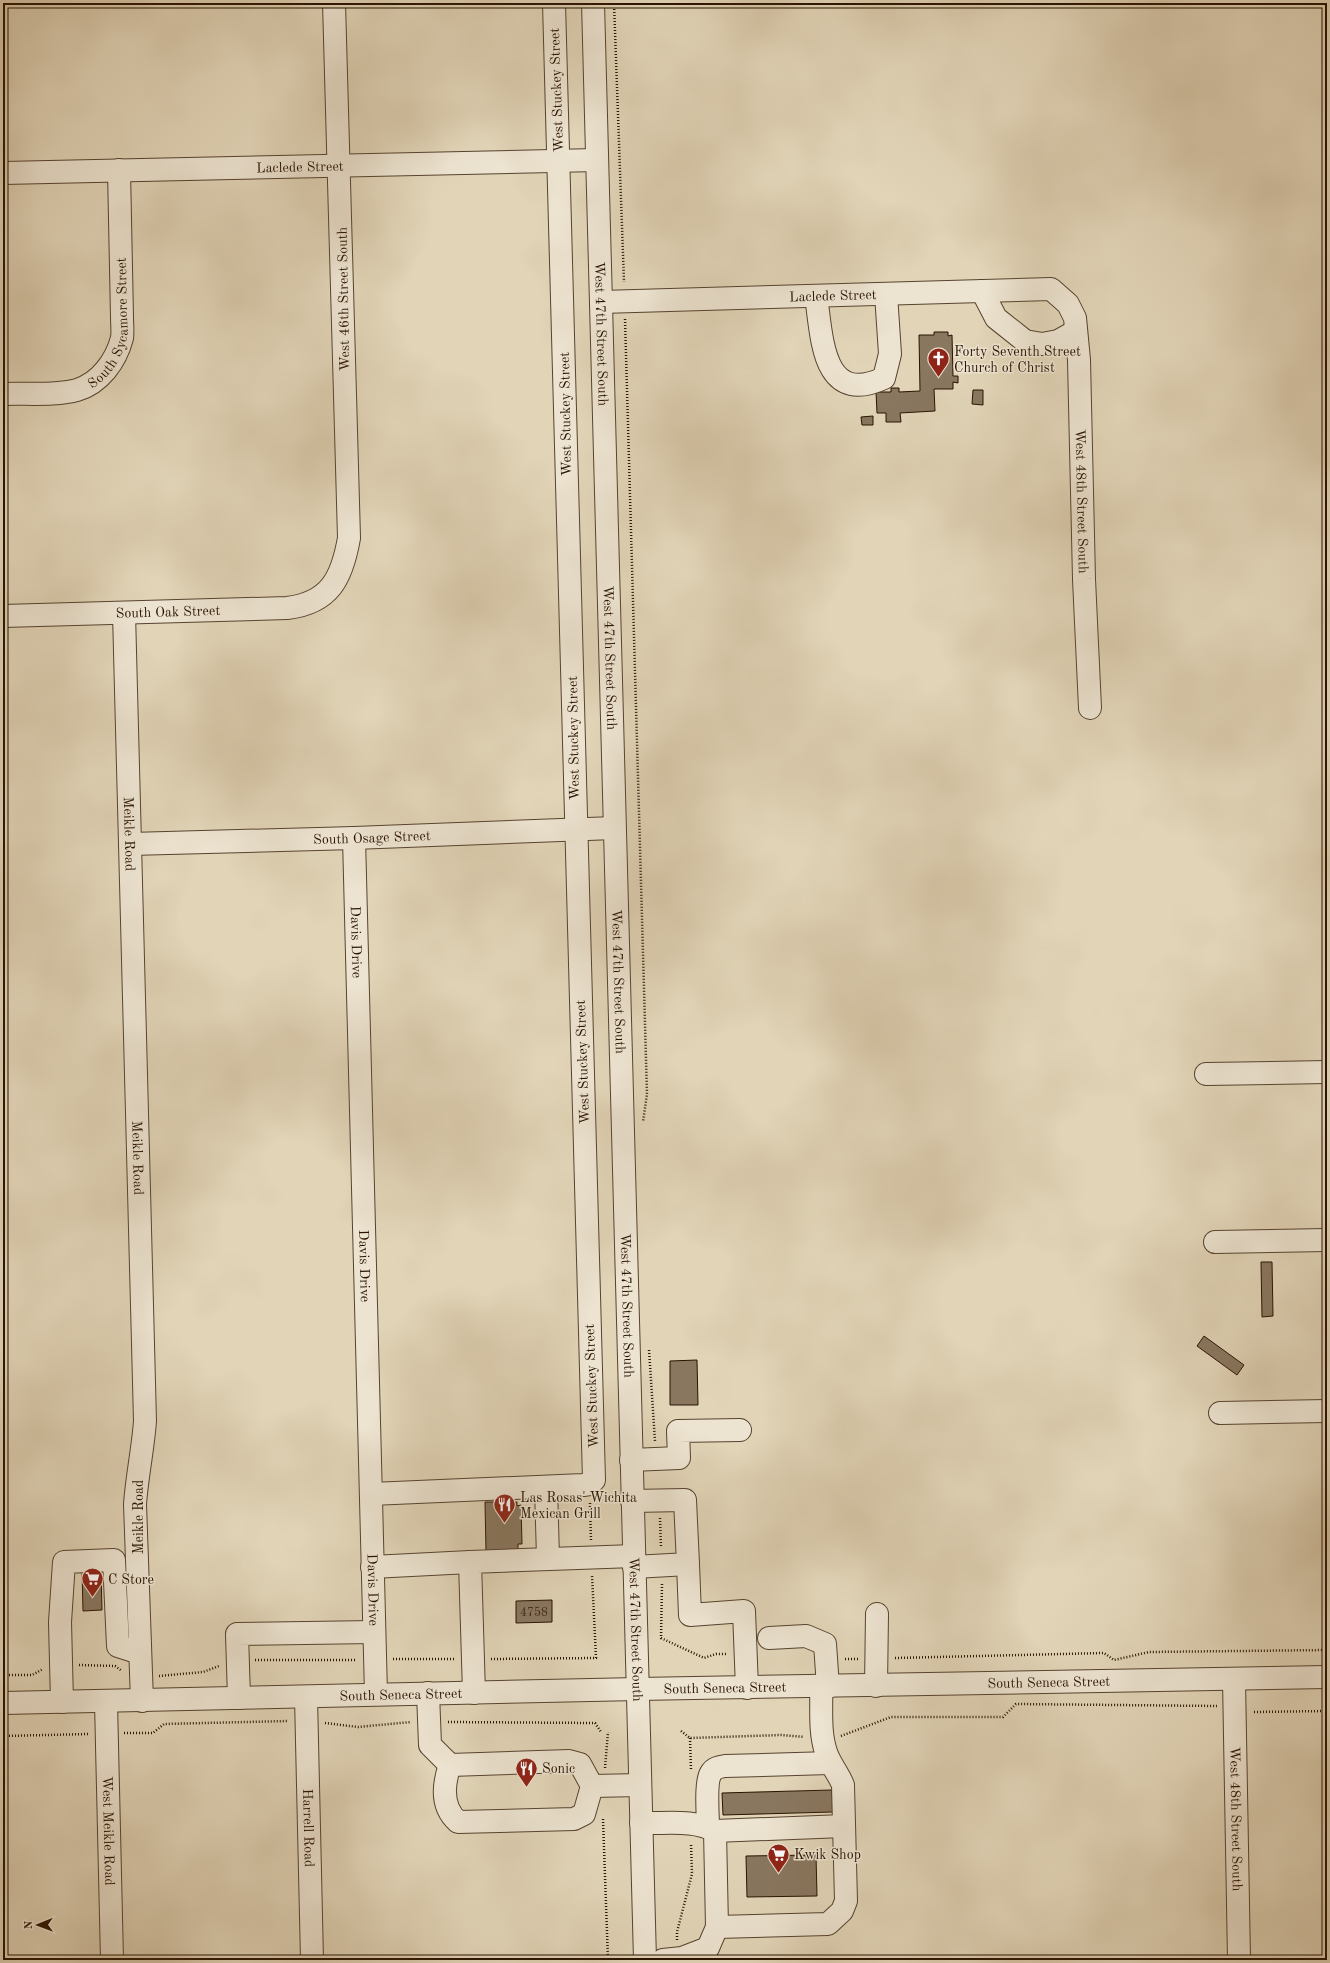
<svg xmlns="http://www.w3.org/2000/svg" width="1330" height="1963" viewBox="0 0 1330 1963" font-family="'Old Standard TT',serif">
<rect width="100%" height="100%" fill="#e1d4b7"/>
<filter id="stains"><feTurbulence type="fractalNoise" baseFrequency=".005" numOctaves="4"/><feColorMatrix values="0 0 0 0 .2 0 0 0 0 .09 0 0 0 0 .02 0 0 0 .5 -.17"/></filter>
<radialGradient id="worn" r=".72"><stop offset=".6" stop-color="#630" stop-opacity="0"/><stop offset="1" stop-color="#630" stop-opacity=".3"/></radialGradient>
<g fill="#897760" stroke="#291302">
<polygon points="934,332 948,332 948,336 952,335 953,376 958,376 958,383 953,382 953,389 934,389 935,411 900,413 901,422 886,422 886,413 877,413 876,392 891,392 891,388 899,388 899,392 920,391 919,335 934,335"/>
<polygon points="973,390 983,390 983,405 972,404"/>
<polygon points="873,416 873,425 862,425 861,417"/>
<polygon points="1261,1262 1272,1262 1273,1316 1262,1317"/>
<polygon points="1204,1336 1244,1365 1237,1375 1197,1346"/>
<polygon points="697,1360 698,1405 670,1405 670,1361"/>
<polygon points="485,1502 517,1502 517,1506 521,1505 522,1544 518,1544 518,1550 486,1551"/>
<polygon points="82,1571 101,1571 102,1610 83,1611"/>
<polygon points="552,1600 552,1622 516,1623 516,1601"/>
<polygon points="832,1790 833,1812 723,1815 722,1793"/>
<polygon points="816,1855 817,1896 747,1897 746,1856"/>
</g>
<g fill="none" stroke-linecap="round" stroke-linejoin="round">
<defs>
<g id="minor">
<path id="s1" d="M 593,3 L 645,1960"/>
<path id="s2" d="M 3,173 L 597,160"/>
<polyline points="982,291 996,318 1025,341 1042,344 1058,341 1076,331"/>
<path d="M 816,296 C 822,337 822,407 884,378 L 890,354 L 886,294"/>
<path id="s3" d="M 601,302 L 1051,289 L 1068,304 L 1075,318 L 1079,360 L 1084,579 L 1090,708"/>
<path id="s4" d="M 3,394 C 25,393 56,396 77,390 C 100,383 116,361 122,338 C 123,332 122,324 122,317 L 119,170"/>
<path id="s5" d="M 124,613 L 145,1421 C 143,1449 137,1476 135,1504 L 142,1701"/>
<path id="s6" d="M 3,616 L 287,608 C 330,603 342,578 349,538 L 334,3"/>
<path id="s7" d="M 354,838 L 376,1694"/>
<path id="s8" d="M 130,844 L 354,838 L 614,828"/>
<polyline points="1206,1074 1327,1072"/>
<polyline points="1215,1242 1327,1240"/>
<polyline points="1220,1413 1327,1411"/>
<polyline points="631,1460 679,1458 678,1431 740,1430"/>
<polyline points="546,1487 548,1558"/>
<polyline points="371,1494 583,1485 590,1484 594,1480 554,3"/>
<polyline points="632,1501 685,1500 688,1564 634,1567"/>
<polyline points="688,1564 690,1615 744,1611 747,1688"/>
<polyline points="372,1567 470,1562"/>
<polyline points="769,1638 806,1636 825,1644 828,1687"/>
<path id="s9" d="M 1234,1679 L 1239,1960"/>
<polyline points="876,1686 877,1614"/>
<polyline points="428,1693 430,1745 450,1765 569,1761 580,1764 592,1786 640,1785"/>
<polyline points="474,1693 470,1562 634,1556"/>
<path id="s10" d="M 306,1697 L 312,1960"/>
<polyline points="239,1698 237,1634 374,1632"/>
<polyline points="62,1702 60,1622 64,1562 114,1560 118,1646 140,1653"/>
<path id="s11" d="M 106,1702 L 112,1960"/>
<path id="s12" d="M 3,1703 L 638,1689 L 1327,1677"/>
<path d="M 450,1765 C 443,1785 441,1807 458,1822 L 574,1819 L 584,1814 L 592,1786"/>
<path d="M 641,1823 C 664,1824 695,1819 715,1831 L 717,1927 L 708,1948 L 682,1958 L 663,1960"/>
<path d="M 708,1827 C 708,1815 705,1782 711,1773 C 714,1768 719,1767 725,1766 L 830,1763"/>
<polyline points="715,1831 844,1826"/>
<path d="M 717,1927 L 828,1924 L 842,1911 L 846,1901 L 843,1785 C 838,1773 830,1764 826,1752 C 819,1731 822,1708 821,1687"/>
</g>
</defs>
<use href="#minor" stroke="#57432f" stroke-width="24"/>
<g stroke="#291302" stroke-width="2.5" stroke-dasharray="1 2" stroke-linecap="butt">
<polyline points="614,3 624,282"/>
<polyline points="625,319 647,1094 643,1122"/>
<polyline points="649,1350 655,1441"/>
<polyline points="590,1503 591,1540"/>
<polyline points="660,1518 661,1547"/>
<polyline points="662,1584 661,1638 704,1658 716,1654 727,1654"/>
<polyline points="895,1658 1104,1653 1114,1660 1149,1652 1327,1650"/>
<polyline points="393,1659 454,1659"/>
<polyline points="491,1659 596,1658 592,1575"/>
<polyline points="845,1659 858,1659"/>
<polyline points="255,1660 356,1660"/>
<polyline points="79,1665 115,1666 122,1671"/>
<polyline points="3,1675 32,1675 43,1669"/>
<polyline points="159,1676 203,1672 219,1666"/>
<polyline points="1254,1712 1327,1711"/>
<polyline points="448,1722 595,1723 601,1732"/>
<polyline points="325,1723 358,1727 411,1722"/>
<polyline points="681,1731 690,1738 781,1735 804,1737"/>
<polyline points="124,1733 153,1733 164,1724 288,1721"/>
<polyline points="3,1736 89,1734"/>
<polyline points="841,1736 891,1717 1003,1717 1016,1704 1217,1706"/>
<polyline points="690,1738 691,1770"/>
<polyline points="605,1768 608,1732"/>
<polyline points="603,1819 608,1960"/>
<polyline points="677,1940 677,1932 692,1874 691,1843"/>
</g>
<use href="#minor" stroke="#ece3d0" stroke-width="22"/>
</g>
<defs>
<symbol id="church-pin" viewBox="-11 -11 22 30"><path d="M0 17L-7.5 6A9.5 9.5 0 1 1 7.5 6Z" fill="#8f2418" stroke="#ece3d0"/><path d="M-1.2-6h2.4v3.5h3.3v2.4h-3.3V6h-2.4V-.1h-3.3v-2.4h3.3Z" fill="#fff"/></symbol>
<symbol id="restaurant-pin" viewBox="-11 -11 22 30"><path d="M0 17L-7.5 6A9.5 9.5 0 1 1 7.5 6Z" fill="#8f2418" stroke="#ece3d0"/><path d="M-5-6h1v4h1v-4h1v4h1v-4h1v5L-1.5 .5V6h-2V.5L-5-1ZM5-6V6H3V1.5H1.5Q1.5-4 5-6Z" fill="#fff"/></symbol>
<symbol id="supermarket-pin" viewBox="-11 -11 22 30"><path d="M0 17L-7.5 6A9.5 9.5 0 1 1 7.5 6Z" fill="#8f2418" stroke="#ece3d0"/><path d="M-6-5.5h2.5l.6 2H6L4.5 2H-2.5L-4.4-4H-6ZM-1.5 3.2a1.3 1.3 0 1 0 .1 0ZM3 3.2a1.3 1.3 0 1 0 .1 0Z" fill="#fff"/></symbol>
</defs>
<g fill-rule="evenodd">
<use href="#church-pin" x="926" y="346" width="25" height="34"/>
<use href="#restaurant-pin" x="492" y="1492" width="25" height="34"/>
<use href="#supermarket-pin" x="80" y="1566" width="25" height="34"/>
<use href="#restaurant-pin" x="514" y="1756" width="25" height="34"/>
<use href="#supermarket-pin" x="766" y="1842" width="25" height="34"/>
</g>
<g text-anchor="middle" stroke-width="3" stroke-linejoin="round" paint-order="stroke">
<g font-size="12" fill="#412c1a">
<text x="534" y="1616">4758</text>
</g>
<g font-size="14" fill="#291302" stroke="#ece3d0">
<text transform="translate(556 90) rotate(-92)" y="5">West Stuckey Street</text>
<text dy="5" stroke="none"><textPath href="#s2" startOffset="297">Laclede Street</textPath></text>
<text dy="5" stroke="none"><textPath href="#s3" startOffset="232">Laclede Street</textPath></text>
<text transform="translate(343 299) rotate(-91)" y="5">West 46th Street South</text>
<text dy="5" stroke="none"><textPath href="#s4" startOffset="157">South Sycamore Street</textPath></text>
<text dy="5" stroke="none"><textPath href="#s1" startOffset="331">West 47th Street South</textPath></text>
<text transform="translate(565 414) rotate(-91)" y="5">West Stuckey Street</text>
<text dy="5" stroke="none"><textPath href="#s3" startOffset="672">West 48th Street South</textPath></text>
<text dy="5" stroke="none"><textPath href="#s6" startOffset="165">South Oak Street</textPath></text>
<text dy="5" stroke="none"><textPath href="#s1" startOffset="655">West 47th Street South</textPath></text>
<text transform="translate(573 738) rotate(-91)" y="5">West Stuckey Street</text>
<text dy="5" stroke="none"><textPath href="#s5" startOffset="221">Meikle Road</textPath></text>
<text dy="5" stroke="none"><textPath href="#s8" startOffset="242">South Osage Street</textPath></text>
<text dy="5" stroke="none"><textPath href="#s7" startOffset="104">Davis Drive</textPath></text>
<text dy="5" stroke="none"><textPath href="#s1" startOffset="979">West 47th Street South</textPath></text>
<text transform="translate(582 1062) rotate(-92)" y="5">West Stuckey Street</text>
<text dy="5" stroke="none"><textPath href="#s5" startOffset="545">Meikle Road</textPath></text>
<text dy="5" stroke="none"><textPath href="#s7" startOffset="428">Davis Drive</textPath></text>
<text dy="5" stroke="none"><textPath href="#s1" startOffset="1303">West 47th Street South</textPath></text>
<text transform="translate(591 1386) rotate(-92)" y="5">West Stuckey Street</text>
<text transform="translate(138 1517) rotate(-90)" y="5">Meikle Road</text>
<text dy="5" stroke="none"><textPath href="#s7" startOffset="752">Davis Drive</textPath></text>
<text dy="5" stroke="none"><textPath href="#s1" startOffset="1627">West 47th Street South</textPath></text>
<text dy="5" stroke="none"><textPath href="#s12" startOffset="1046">South Seneca Street</textPath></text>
<text dy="5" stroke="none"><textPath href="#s12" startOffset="722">South Seneca Street</textPath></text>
<text dy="5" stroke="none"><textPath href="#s12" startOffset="398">South Seneca Street</textPath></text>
<text dy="5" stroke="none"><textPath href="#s9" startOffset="140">West 48th Street South</textPath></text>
<text dy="5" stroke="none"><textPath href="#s10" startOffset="131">Harrell Road</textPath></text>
<text dy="5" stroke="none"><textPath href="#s11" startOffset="129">West Meikle Road</textPath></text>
</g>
<g font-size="14" fill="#291302" stroke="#ece3d0" text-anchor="start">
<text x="954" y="356">Forty Seventh Street<tspan x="954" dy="16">Church of Christ</tspan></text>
<text x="520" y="1502">Las Rosas' Wichita<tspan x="520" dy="16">Mexican Grill</tspan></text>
<text x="108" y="1584">C Store</text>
<text x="542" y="1773">Sonic</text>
<text x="794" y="1859">Kwik Shop</text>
</g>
</g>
<rect width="1330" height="1963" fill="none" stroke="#e1d4b7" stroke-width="16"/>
<rect x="4" y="4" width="1322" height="1955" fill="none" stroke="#291302" stroke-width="2"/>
<rect x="8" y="8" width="1314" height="1947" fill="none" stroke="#291302"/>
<g transform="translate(38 1925) rotate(269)" stroke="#ece3d0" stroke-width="3" paint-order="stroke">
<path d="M0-3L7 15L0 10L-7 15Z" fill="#291302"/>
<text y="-6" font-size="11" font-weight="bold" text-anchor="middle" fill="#291302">N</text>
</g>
<rect width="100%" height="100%" filter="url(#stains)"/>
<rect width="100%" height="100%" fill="url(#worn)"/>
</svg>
